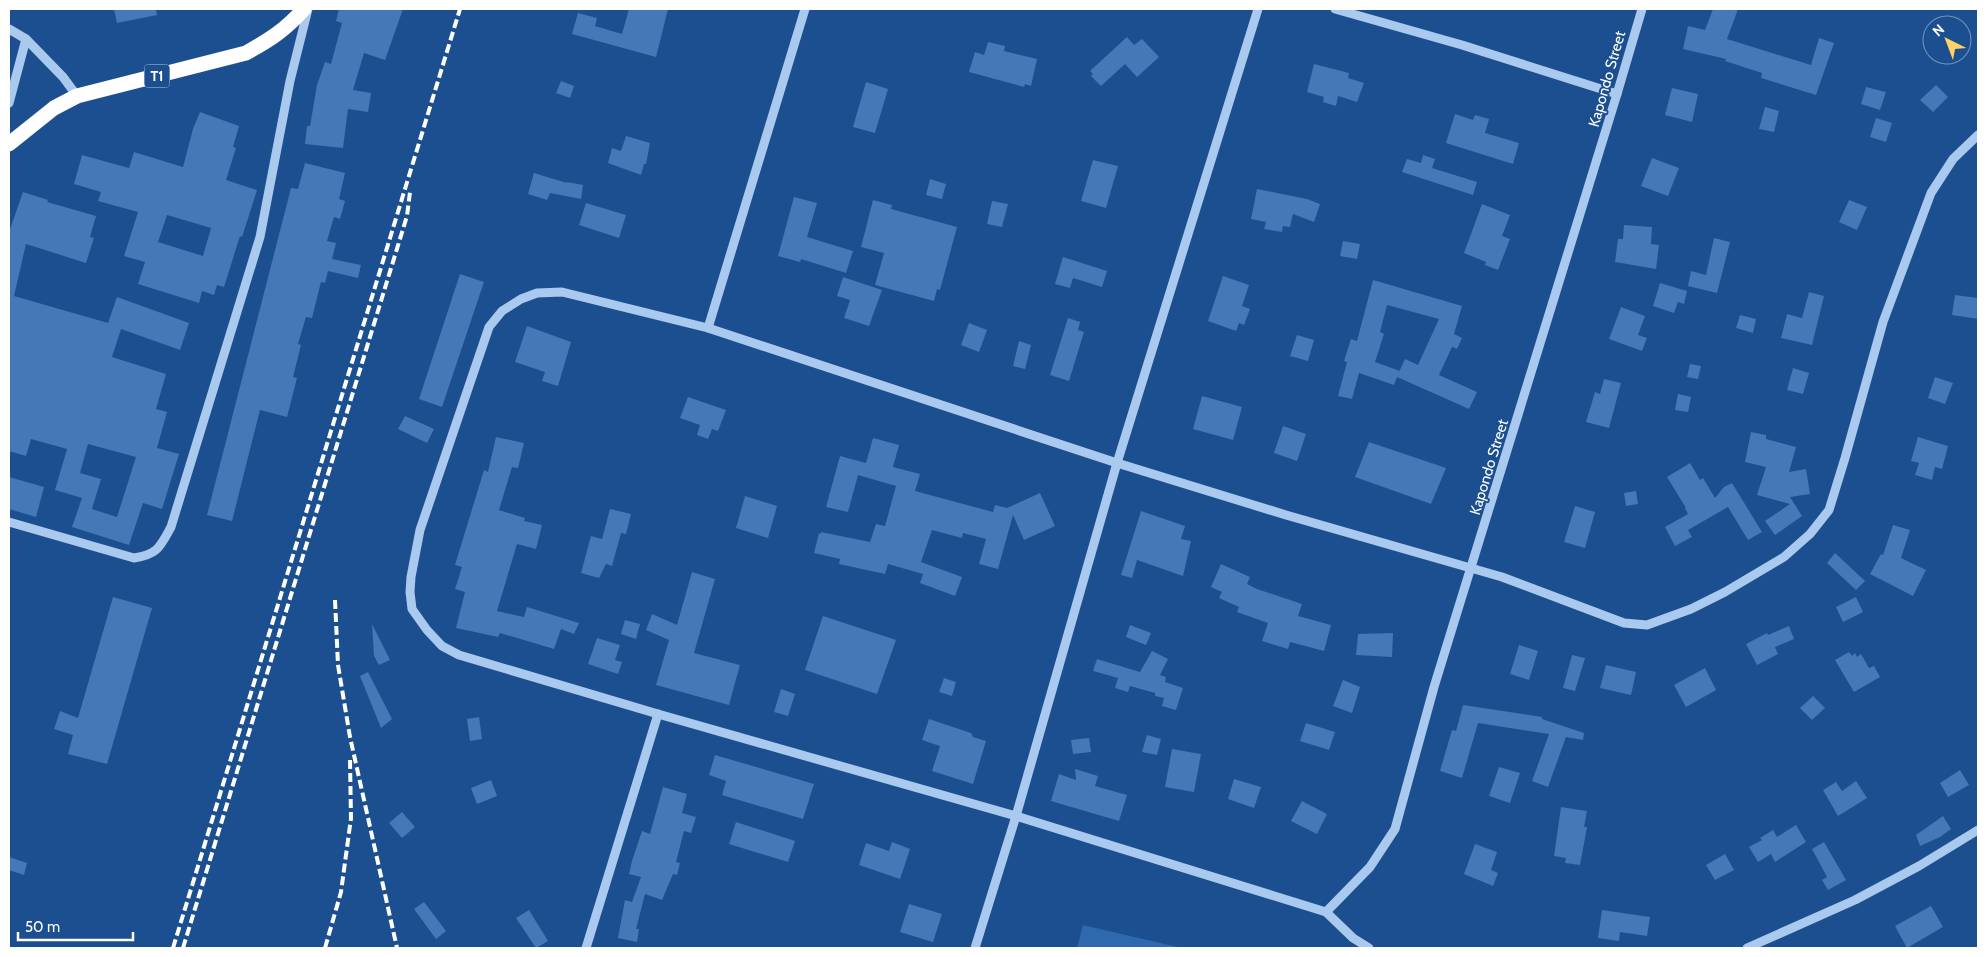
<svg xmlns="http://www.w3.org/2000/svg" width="1987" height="957" viewBox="0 0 1987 957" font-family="Cabin,sans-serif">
<rect width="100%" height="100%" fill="#1b4f8f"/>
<polygon fill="#2e69ad" points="1083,925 1182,948 1077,948"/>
<g fill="#4478b7" fill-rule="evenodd">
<polygon points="114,9 156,9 157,15 117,23"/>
<polygon points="339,9 403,9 385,60 364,53 353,90 371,93 368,112 348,109 343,148 305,144 307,126 310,126 317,85 325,62 331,64 342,23 336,21"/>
<polygon points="629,9 668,9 656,57 572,34 578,13 597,18 595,26 622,34"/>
<polygon points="1713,9 1738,9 1727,39 1811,65 1819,38 1834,43 1816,95 1761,78 1762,73 1725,61 1726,59 1683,49 1688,26 1705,30"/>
<polygon points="1127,37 1134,45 1142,39 1159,57 1137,77 1125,64 1101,86 1091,76 1093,74 1090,71"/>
<polygon points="988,42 1005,46 1004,51 1037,59 1031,86 1025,84 1024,87 969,72 975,52 984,55"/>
<polygon points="1314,64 1349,73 1348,78 1364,83 1357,102 1338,96 1336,106 1323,102 1324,97 1307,92"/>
<polygon points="561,81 574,86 570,98 556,93"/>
<polygon points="866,82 888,89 875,133 853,127"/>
<polygon points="1936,85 1948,97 1933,112 1920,100"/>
<polygon points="1866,87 1886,92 1880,110 1861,104"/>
<polygon points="1672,88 1698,94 1692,122 1665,115"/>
<polygon points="1765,107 1779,111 1774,132 1759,129"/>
<path d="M 200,112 L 239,126 L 233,147 L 236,148 L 226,180 L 257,190 L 242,237 L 240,236 L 224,287 L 217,285 L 214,295 L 202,291 L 199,303 L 138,284 L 145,262 L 124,256 L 138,212 L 98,201 L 101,192 L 74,184 L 82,155 L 129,168 L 134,152 L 183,167 L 193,129 ZM 167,215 L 211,228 L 203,256 L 158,242 Z"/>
<polygon points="1455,114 1473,120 1475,115 1489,119 1485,133 1519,143 1513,164 1446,143"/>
<polygon points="1876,118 1892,123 1886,142 1870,137"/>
<polygon points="626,136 650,143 646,164 644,164 641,175 608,163 612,148 621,151"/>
<polygon points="1423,155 1435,159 1432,168 1477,182 1473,195 1402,172 1407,159 1421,163"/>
<polygon points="1652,158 1679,168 1668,196 1641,186"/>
<polygon points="1093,160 1118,166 1106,208 1081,201"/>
<polygon points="305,163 345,173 339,199 345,201 340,219 334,217 327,241 336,243 332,259 361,265 358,278 328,271 325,283 321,282 312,318 306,317 298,344 301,345 293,377 297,378 287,417 260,410 232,521 207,515 291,188 298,189"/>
<polygon points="534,173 567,183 567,182 583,185 581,199 550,193 547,200 528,194"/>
<polygon points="930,179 946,184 942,199 926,195"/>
<polygon points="1257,189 1307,199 1320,204 1314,222 1293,214 1290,227 1283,226 1282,232 1264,229 1266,222 1251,219"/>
<path d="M 23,192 L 48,200 L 47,202 L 96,216 L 90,237 L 94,238 L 86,263 L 26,244 L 14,296 L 108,323 L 117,297 L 189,323 L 180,350 L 121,329 L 112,357 L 166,374 L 156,409 L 167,412 L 157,448 L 179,454 L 162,509 L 143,503 L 129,545 L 72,527 L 82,498 L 55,490 L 67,449 L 31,439 L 26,456 L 9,451 L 9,232 ZM 88,444 L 136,457 L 117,517 L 92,509 L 101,479 L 80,473 Z"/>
<polygon points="794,197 817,203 807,237 853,251 846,273 801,259 800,262 778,256"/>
<polygon points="873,200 892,205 891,209 957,227 940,290 937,289 934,301 875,285 884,253 861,247"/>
<polygon points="1849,200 1867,207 1857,230 1839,222"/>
<polygon points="992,201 1008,204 1002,227 987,224"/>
<polygon points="586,203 626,215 619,238 579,225"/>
<polygon points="1482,204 1510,215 1502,236 1510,239 1498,270 1485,265 1486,262 1464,253"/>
<polygon points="1624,225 1652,227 1651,244 1659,245 1656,269 1615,262 1618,239 1623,239"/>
<polygon points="1714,238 1730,242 1717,293 1688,286 1691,271 1706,275"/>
<polygon points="1343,241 1360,244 1357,259 1340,256"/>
<polygon points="1063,257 1107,271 1102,287 1073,278 1070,288 1055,284"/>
<polygon points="460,274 484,282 442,407 419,399"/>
<polygon points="1223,276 1249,285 1242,306 1250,309 1244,325 1239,323 1236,331 1208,321"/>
<polygon points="843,277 882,290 869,326 844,318 850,300 837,296"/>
<path d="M 1373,280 L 1462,306 L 1454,334 L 1462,338 L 1457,349 L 1452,347 L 1439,375 L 1477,392 L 1469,409 L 1397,377 L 1394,385 L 1359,373 L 1352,399 L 1338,396 L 1347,362 L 1344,361 L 1351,339 L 1357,341 ZM 1387,305 L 1439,319 L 1418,365 L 1405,359 L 1399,372 L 1400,371 L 1375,362 L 1384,334 L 1380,332 Z"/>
<polygon points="1660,283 1687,291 1684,304 1678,302 1674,313 1653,306"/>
<polygon points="1809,292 1824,296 1812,345 1781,338 1787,314 1802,318"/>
<polygon points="1955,295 1978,298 1978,319 1952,315"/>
<polygon points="1621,307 1645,316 1638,335 1647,338 1642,351 1609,339"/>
<polygon points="1740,315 1756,319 1753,333 1736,328"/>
<polygon points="1068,318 1080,322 1078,330 1084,332 1069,381 1050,375"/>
<polygon points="969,323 987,330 979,352 961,345"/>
<polygon points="527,326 571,342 558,386 542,381 545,372 515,362"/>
<polygon points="1297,335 1314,340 1308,361 1290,356"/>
<polygon points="1019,341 1031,345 1025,369 1013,366"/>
<polygon points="1690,364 1701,366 1698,379 1687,377"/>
<polygon points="1793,368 1809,373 1803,394 1787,390"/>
<polygon points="1935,377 1953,383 1945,404 1928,398"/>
<polygon points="1604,379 1621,383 1609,428 1586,422 1595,392 1600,394"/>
<polygon points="1678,394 1691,397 1688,412 1675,410"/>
<polygon points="1202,396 1242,407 1233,440 1193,429"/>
<polygon points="688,397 726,410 718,431 712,429 708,439 697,435 700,425 680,418"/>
<polygon points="405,416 434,429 427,443 398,429"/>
<polygon points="1283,426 1306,434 1297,461 1274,453"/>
<polygon points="1751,432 1766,435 1766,439 1796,447 1789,472 1806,469 1810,494 1790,497 1802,516 1775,535 1765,521 1790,504 1757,495 1766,467 1745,462"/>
<polygon points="496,437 524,443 518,468 512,467 499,510 525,518 524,521 542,525 536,549 517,544 497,611 524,617 527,607 579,623 574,634 561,629 554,649 500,633 498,637 456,628 465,592 455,589 462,567 455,565 484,470 488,472"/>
<polygon points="1918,437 1948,446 1942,469 1935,467 1932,480 1915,475 1919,463 1911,461"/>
<polygon points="873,438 899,445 893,467 920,474 915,491 993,512 995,505 1007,508 1040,493 1055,526 1024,540 1013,515 998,569 979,564 986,539 963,533 962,538 932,530 921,562 962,577 955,596 920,583 923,574 888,564 885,574 839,564 840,559 814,553 819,533 821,534 821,532 870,542 876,524 885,526 896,486 858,475 848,512 826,507 840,456 866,463"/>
<polygon points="1369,442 1446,468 1431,504 1355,477"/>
<polygon points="1690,463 1700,480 1703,478 1715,498 1724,487 1732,483 1762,532 1748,540 1728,507 1688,530 1692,537 1675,546 1665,527 1688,514 1685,508 1686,508 1667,477"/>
<polygon points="9,477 44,487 36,517 9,509"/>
<polygon points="1636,491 1638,504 1626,506 1624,493"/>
<polygon points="745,496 777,506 768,538 736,528"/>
<polygon points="1575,506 1595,512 1585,548 1564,542"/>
<polygon points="610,509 631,514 626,534 621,533 612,566 606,564 599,578 581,573 591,536 602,539"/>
<polygon points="1141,511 1185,526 1181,539 1191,541 1183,576 1137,560 1132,578 1121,575"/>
<polygon points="1893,525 1910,530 1901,558 1926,570 1913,596 1870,574 1881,554 1883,555"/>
<polygon points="1835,553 1865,581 1856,590 1827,563"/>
<polygon points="1221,564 1250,577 1247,584 1257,589 1302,604 1298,616 1331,625 1324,651 1290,642 1288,649 1262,641 1268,623 1237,612 1239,607 1219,598 1222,592 1211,587"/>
<polygon points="692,572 715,579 694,653 740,665 729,705 656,685 669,640 646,630 652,614 677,625"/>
<polygon points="113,597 152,608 107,764 68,754 73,735 54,729 60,711 78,718"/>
<polygon points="1856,597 1863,612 1843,622 1836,607"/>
<polygon points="823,616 896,640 877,694 805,670"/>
<polygon points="625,620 640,624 636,639 621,634"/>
<polygon points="372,624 390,660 379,665 374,656"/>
<polygon points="1130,625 1151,633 1146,645 1126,637"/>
<polygon points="1789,626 1794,639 1775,647 1778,654 1757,665 1746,644 1767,633 1768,635"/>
<polygon points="1393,633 1392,657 1356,655 1358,634"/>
<polygon points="597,638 620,645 615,660 622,662 618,674 588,664"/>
<polygon points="1519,645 1538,651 1529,680 1510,674"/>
<polygon points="1152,651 1168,659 1160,675 1166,677 1165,682 1183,688 1176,710 1162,706 1164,698 1155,696 1155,693 1130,686 1128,692 1115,688 1118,678 1093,671 1097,659 1140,672"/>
<polygon points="1849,652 1852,656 1855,653 1857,657 1861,654 1869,668 1874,666 1880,677 1854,692 1835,660"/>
<polygon points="1572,655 1585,658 1575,691 1563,688"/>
<polygon points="1606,665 1636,672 1631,695 1600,688"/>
<polygon points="1705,668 1716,690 1686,707 1674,685"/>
<polygon points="368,672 392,719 381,728 360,676"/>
<polygon points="944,678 956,682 952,696 939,692"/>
<polygon points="1343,680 1360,687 1352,713 1333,706"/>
<polygon points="781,689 795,694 788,716 774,712"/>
<polygon points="1813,696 1825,708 1812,720 1800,708"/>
<polygon points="1463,705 1542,717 1542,719 1584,733 1583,740 1566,737 1548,787 1532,781 1549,734 1478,723 1462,778 1440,771 1452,730 1456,731"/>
<polygon points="479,717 482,739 470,741 467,719"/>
<polygon points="929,719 971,733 973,737 986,741 973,784 932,771 940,746 922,740"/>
<polygon points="1306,723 1335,732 1329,750 1300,741"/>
<polygon points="1147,735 1161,739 1157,755 1142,752"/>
<polygon points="1089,738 1091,752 1073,754 1071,740"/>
<polygon points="1172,749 1201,754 1194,792 1165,787"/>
<polygon points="715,755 814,784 803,819 722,795 726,781 709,775"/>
<polygon points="1499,767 1520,773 1510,803 1489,796"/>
<polygon points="1075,769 1098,776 1095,786 1127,795 1119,821 1051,801 1059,774 1076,780"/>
<polygon points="1960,770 1969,785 1948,797 1940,783"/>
<polygon points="1234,779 1261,787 1254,808 1228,799"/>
<polygon points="491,780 497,796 477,804 471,788"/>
<polygon points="1856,781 1867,798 1838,816 1823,790 1836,782 1842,791"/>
<polygon points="663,787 687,794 682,813 696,817 691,833 684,831 676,862 680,863 677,875 673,874 662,900 645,894 636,929 639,929 637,942 618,938 625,900 632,902 641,877 629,874 632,861 642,831 650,834"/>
<polygon points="1302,801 1327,814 1317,834 1291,821"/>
<polygon points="1561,807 1587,811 1584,827 1587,827 1580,865 1565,863 1566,858 1554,856"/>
<polygon points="402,812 415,827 402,838 389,823"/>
<polygon points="1943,816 1951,829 1940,837 1920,846 1916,835"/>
<polygon points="736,822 795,841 788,862 729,844"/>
<polygon points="1796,825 1806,842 1775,862 1771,854 1758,862 1749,847 1762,840 1760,838 1773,830 1777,837"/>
<polygon points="892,842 910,849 900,879 859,865 866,843 889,851"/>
<polygon points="1824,842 1846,880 1828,890 1822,880 1827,877 1812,849"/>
<polygon points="1475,844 1497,852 1491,870 1498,873 1493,886 1464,874"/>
<polygon points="1725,854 1734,870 1715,880 1706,865"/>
<polygon points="9,857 27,863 24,875 9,870"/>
<polygon points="424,902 446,931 436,939 414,909"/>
<polygon points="909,904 942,914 933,942 900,932"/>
<polygon points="1931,906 1943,927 1907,948 1895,926"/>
<polygon points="529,910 548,941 536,948 516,918"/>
<polygon points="1602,910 1650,917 1647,936 1620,932 1619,941 1598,938"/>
</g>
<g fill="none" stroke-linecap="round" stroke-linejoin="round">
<g stroke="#a9c9ee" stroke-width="9">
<polyline points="1335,9 1462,45 1617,94"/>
<polyline points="9,29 26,39"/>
<polyline points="9,103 26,39 63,77 77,96"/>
<polyline points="708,328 805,9"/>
<path d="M 9,522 L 134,558 C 158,554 160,547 171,527 L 260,237 L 290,81 L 308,9"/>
<polyline points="1326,912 1370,867 1395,829 1434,687 1617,94 1642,9"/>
<polyline points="586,948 658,714"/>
<polyline points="975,948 1016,816 1117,463 1258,9"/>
<polyline points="1369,948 1353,938 1326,912 1016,816 658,714 459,655 442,646 427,630 412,609 410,592 411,577 420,530 489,327 502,311 521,299 537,293 562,292 708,328 1117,463 1286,515 1502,577 1624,623 1647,625 1691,609 1725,592 1784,557 1810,534 1829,510 1845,458 1883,322 1931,193 1953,159 1978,135"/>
<polyline points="1747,948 1855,900 1919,866 1978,830"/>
</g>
<path stroke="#fff" stroke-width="15" d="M 9,144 L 54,108 L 77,96 L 246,53 C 271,39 285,30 304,9"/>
<g stroke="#fff" stroke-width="4" stroke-dasharray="9 4" stroke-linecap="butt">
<polyline points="335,600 338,665 350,737 397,948"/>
<polyline points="173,948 460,9"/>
<polyline points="183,948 407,216 410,192"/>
<polyline points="325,948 341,892 351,818 350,759"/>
</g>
</g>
<g text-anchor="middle" stroke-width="4" stroke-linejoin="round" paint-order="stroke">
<rect fill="#1b4f8f" stroke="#bbcadd" stroke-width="1" x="144.5" y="64.5" width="25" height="23" rx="4"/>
<g font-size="14" font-weight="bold" fill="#fff">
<text x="157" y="81">T1</text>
</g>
<g font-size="15" fill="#fff" stroke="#1b4f8f">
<text transform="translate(1607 79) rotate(-74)" y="5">Kapondo Street</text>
<text transform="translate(1489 467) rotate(-73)" y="5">Kapondo Street</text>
</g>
</g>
<rect width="1987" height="957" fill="none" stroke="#ffffff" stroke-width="20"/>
<g transform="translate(1947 40) rotate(318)"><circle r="24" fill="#1b4f8f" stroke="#7695bc"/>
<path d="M0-4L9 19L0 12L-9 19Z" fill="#ffd166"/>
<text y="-8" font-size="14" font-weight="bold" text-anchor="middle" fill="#ffffff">N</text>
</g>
<path d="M18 932v8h115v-8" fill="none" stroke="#ffffff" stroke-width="2.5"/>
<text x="25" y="932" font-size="15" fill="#ffffff" stroke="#1b4f8f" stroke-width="4" paint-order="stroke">50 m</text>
</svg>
